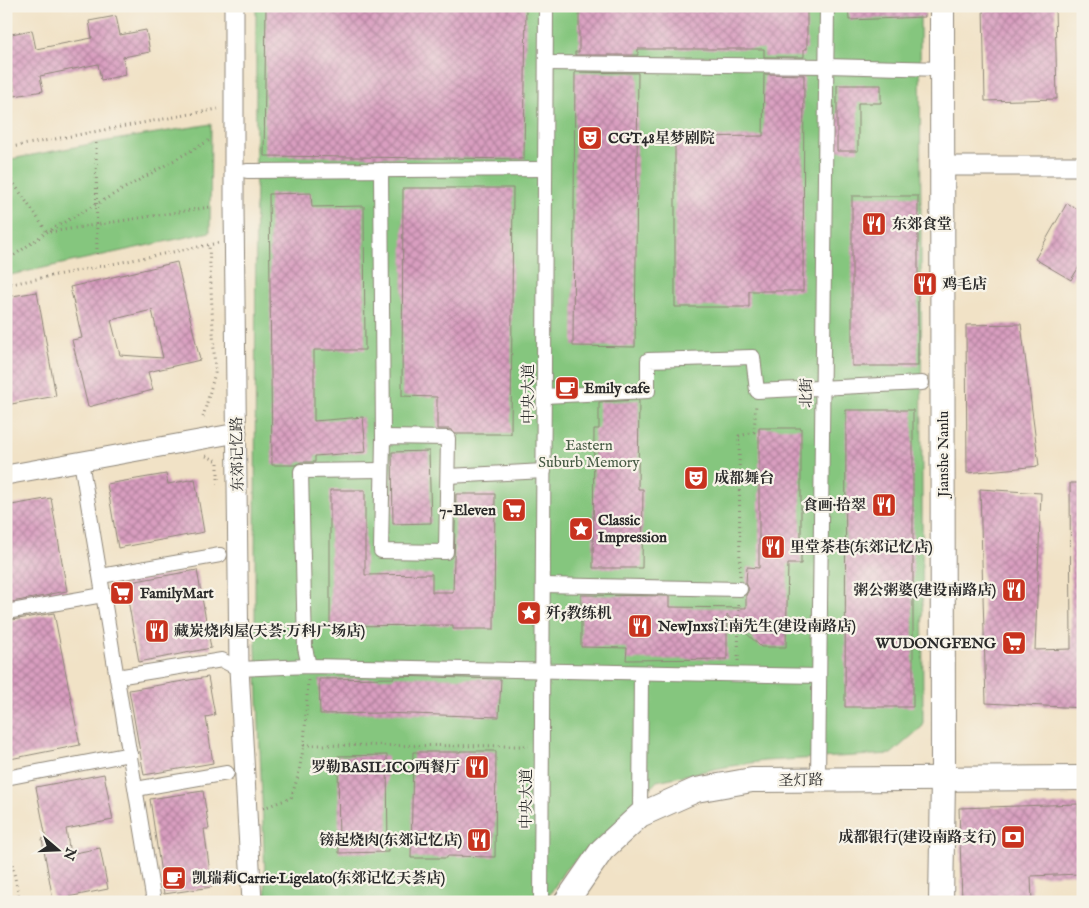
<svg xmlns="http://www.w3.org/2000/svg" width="1089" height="908" viewBox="0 0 1089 908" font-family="'IM FELL English','Noto Serif SC',serif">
<defs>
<pattern id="building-cross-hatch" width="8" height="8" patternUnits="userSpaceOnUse" patternTransform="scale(1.25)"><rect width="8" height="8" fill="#d99ec0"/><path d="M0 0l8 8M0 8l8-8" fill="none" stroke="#b0819c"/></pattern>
</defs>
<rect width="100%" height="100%" fill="#f7f3e8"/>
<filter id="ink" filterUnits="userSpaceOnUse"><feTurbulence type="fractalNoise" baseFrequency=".02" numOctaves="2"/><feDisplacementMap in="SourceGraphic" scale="10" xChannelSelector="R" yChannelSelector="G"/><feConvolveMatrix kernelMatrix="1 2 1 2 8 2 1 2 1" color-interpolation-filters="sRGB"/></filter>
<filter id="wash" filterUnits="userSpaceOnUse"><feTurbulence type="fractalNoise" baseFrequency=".0096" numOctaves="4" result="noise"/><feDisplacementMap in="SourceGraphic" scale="20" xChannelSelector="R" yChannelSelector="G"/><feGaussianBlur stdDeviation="1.12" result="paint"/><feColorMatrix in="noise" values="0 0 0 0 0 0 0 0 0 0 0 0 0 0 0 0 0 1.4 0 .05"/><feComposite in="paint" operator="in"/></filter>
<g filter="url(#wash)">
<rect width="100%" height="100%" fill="#f1e2c6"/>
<g fill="#85c67e" stroke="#587854">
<polygon points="256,6 920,6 923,726 891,754 764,761 725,767 657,781 627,813 565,870 545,902 266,902 255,624"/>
<polygon points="211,124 210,232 6,276 6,160 96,143"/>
</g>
<g id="blocks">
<g fill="url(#building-cross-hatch)" fill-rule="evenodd">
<polygon points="266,6 526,6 524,159 264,156"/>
<polygon points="579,6 807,6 807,49 804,49 804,57 764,57 764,49 638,49 638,55 575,55 575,52 579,52"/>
<polygon points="848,6 924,6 925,17 849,20"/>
<polygon points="983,6 1055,6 1057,99 985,101"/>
<polygon points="116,16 120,35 146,30 150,52 123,57 126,75 101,80 98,64 40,76 43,91 15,96 12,78 6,79 6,35 32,30 36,49 92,38 89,21"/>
<polygon points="575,72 638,73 635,347 573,346"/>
<polygon points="764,74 804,75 803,291 749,291 749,307 675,307 675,137 763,136"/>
<polygon points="837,85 881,85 881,103 858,103 858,151 837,151"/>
<polygon points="403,188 513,188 511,434 455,434 453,431 449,429 437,429 437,397 402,396"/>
<polygon points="311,193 312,207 364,206 365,350 314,350 314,421 363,417 366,452 315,456 315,462 301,462 295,465 272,465 269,194"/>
<rect x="852" y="196" width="66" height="170"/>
<polygon points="1067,203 1083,212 1083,260 1071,280 1035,259"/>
<path d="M 177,262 L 200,360 L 148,372 L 153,390 L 88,407 L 72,340 L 82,338 L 70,287 ZM 152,310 L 163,358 L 120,355 L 111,320 Z"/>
<polygon points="37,292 56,396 6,405 6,297"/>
<polygon points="1021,324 1039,466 967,473 966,325"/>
<polygon points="639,400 638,489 643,489 642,568 593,568 594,429 599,429 599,402"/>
<polygon points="846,410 913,410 913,707 845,707"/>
<polygon points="759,428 801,428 801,564 788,564 786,647 761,647 727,615 727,659 626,660 627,648 581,647 581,595 669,596 669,607 746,608 746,595 749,589 746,583 747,567 759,568"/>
<polygon points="429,451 431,523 393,524 392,452"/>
<polygon points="166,474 168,484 195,479 204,532 118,548 107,484"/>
<polygon points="1070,483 1083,483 1083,708 986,703 980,489 1041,493 1035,650 1071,649"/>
<polygon points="330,490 365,490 365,575 432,574 432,592 453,592 456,494 495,494 494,629 453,629 453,625 330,626"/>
<polygon points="51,498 67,591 50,594 50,595 6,603 6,506"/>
<polygon points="197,570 211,648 139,662 125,583"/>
<polygon points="54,613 80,745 10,759 6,738 6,621"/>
<polygon points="394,676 501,679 499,717 382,713 320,714 319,679 394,678"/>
<polygon points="208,677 215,715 206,717 213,763 144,775 129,690"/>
<polygon points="460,751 496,751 495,857 447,856 447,858 411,858 413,752 460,752"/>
<polygon points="387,755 388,852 339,853 338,756"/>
<polygon points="104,774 113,820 66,829 70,854 100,848 108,889 53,900 42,839 46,838 36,787"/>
<polygon points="203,791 209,829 204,829 212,887 164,894 150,799"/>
<polygon points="1078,804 1080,874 1031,876 1032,902 962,902 959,808"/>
</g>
</g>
</g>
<g filter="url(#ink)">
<use href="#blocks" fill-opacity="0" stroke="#8e8678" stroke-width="1"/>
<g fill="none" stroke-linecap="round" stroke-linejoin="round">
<defs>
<g id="pedestrian">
<polyline points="546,63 826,66 942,69"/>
<polyline points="381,170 383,437"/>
<polyline points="247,171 545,169"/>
<polyline points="544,396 648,391 648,360 753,357 757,391 922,383"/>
<polygon points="383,437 448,438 446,552 381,551"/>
<polyline points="81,461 154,902"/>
<polyline points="448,476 544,471"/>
<polyline points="101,576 220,555"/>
<polyline points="543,585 740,589"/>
<polyline points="6,612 103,595"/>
<polyline points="309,666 305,648 301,471 382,470"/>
<polyline points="117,677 222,660 239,669 309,666 819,676"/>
<polyline points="6,778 130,754"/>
<polyline points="818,779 827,6"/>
<polyline points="136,789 227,773"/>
<polyline points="640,815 641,673"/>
<polyline points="541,902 546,6"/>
</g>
<g id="minor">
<polyline points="234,6 234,207 239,669 252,902"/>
<polyline points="942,166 1083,166"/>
<polyline points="6,475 237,433"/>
</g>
<g id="tertiary">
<polyline points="566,902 602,850 640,815 696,790 752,780 1083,778"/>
<polyline points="941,902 943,779 942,6"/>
</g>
</defs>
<use href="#pedestrian" stroke="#8e8678" stroke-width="16"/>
<use href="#minor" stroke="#8e8678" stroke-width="21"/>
<use href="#tertiary" stroke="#8e8678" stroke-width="26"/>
<g stroke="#8e8678" stroke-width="3" stroke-dasharray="1 4" stroke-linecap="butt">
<polyline points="96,143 97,256"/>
<polyline points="6,148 218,109"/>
<polyline points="6,172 47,232"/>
<polyline points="50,232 210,207"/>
<polyline points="6,261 47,232 210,140"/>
<polyline points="6,285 218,243"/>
<polyline points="203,417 215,373 209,245"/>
<polyline points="206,456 218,461 218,487"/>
<polyline points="740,576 739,436 754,432 756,404"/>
<polyline points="738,661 739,602"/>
<polyline points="308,680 304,745 529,746"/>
<polyline points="263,808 291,798 298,776 304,745"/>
<polyline points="6,835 20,902"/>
</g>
<use href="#pedestrian" stroke="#fff" stroke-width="14"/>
<use href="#minor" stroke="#fff" stroke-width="19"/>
<use href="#tertiary" stroke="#fff" stroke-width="24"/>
</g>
</g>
<defs>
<symbol id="theatre-square" viewBox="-11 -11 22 22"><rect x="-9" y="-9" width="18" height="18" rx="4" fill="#c8321e" stroke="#f7f3e8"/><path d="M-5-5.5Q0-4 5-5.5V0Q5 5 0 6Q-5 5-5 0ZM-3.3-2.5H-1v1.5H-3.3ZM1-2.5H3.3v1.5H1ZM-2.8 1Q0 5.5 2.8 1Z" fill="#fff"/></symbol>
<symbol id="restaurant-square" viewBox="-11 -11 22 22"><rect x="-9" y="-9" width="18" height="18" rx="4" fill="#c8321e" stroke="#f7f3e8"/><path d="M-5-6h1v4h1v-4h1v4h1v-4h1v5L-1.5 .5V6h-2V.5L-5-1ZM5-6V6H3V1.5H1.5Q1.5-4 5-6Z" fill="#fff"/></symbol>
<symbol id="cafe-square" viewBox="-11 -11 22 22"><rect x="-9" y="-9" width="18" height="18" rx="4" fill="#c8321e" stroke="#f7f3e8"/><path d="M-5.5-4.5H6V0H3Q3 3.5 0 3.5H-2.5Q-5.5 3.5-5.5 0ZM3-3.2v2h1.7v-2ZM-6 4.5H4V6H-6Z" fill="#fff"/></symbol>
<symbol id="supermarket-square" viewBox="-11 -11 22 22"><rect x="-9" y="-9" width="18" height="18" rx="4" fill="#c8321e" stroke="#f7f3e8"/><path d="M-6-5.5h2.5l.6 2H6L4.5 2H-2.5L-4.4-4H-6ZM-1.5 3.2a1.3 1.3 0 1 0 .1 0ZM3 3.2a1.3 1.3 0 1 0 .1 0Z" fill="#fff"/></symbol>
<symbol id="sight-square" viewBox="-11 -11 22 22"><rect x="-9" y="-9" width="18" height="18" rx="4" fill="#c8321e" stroke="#f7f3e8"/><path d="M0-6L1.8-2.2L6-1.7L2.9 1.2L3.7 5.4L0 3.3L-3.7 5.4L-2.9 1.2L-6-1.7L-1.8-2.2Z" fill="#fff"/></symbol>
<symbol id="bank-square" viewBox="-11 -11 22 22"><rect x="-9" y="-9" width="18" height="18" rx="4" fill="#c8321e" stroke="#f7f3e8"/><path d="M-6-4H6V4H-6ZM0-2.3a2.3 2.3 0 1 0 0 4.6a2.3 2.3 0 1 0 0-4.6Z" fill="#fff"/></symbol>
</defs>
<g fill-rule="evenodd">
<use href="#theatre-square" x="576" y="124" width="28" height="28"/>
<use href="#restaurant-square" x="860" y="210" width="28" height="28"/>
<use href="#restaurant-square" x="911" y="270" width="28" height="28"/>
<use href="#cafe-square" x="553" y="374" width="28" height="28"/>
<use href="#theatre-square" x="682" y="464" width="28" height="28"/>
<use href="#restaurant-square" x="870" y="491" width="28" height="28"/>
<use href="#supermarket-square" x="500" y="496" width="28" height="28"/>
<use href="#sight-square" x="567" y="515" width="28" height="28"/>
<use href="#restaurant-square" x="759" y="533" width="28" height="28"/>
<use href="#restaurant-square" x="1000" y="576" width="28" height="28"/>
<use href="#supermarket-square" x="108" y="579" width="28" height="28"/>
<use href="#sight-square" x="515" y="599" width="28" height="28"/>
<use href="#restaurant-square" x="626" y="612" width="28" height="28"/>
<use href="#restaurant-square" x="143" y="617" width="28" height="28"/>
<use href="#supermarket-square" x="1000" y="629" width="28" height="28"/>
<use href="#restaurant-square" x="463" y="753" width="28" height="28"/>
<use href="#bank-square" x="999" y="823" width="28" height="28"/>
<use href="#restaurant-square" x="465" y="826" width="28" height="28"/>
<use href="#cafe-square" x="160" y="864" width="28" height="28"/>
</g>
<g text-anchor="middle" stroke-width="4.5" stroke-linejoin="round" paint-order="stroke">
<g font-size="15" font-weight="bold" fill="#2b2b2b" stroke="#f7f3e8" text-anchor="start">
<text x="608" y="143">CGT48星梦剧院</text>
<text x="892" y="229">东郊食堂</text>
<text x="942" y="289">鸡毛店</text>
<text x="584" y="393">Emily cafe</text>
<text x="714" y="483">成都舞台</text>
<text x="866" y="510" text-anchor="end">食画·拾翠</text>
<text x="496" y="515" text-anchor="end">7-Eleven</text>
<text x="598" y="525">Classic<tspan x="598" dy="17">Impression</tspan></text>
<text x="790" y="552">里堂茶巷(东郊记忆店)</text>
<text x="996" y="595" text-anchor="end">粥公粥婆(建设南路店)</text>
<text x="140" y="598">FamilyMart</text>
<text x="546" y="618">歼5教练机</text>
<text x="658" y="631">NewJnxs江南先生(建设南路店)</text>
<text x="174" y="636">藏炭烧肉屋(天荟·万科广场店)</text>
<text x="996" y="648" text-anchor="end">WUDONGFENG</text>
<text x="460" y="772" text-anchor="end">罗勒BASILICO西餐厅</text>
<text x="996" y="842" text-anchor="end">成都银行(建设南路支行)</text>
<text x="462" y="845" text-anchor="end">镑起烧肉(东郊记忆店)</text>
<text x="192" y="883">凯瑞莉Carrie·Ligelato(东郊记忆天荟店)</text>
</g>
<g font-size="15" fill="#2b2b2b" stroke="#f7f3e8">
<text transform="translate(806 393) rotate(-89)" y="5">北街</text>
<text transform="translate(528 394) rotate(-90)" y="5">中央大道</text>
<text transform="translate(237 454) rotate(-91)" y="5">东郊记忆路</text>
<text transform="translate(943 454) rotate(-90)" y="5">Jianshe Nanlu</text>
<text transform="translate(801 780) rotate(-1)" y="5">圣灯路</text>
<text transform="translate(526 799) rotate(-90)" y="5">中央大道</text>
</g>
<g font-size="15" fill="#465a44" stroke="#f7f3e8">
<text x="589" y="450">Eastern<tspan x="589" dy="17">Suburb Memory</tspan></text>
</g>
</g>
<rect width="1089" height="908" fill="none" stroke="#f7f3e8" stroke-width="25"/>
<g transform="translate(58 850) rotate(109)" stroke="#f7f3e8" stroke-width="4" paint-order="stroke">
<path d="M0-4L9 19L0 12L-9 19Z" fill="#2b2b2b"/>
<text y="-8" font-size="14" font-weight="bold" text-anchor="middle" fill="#2b2b2b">N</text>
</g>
</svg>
